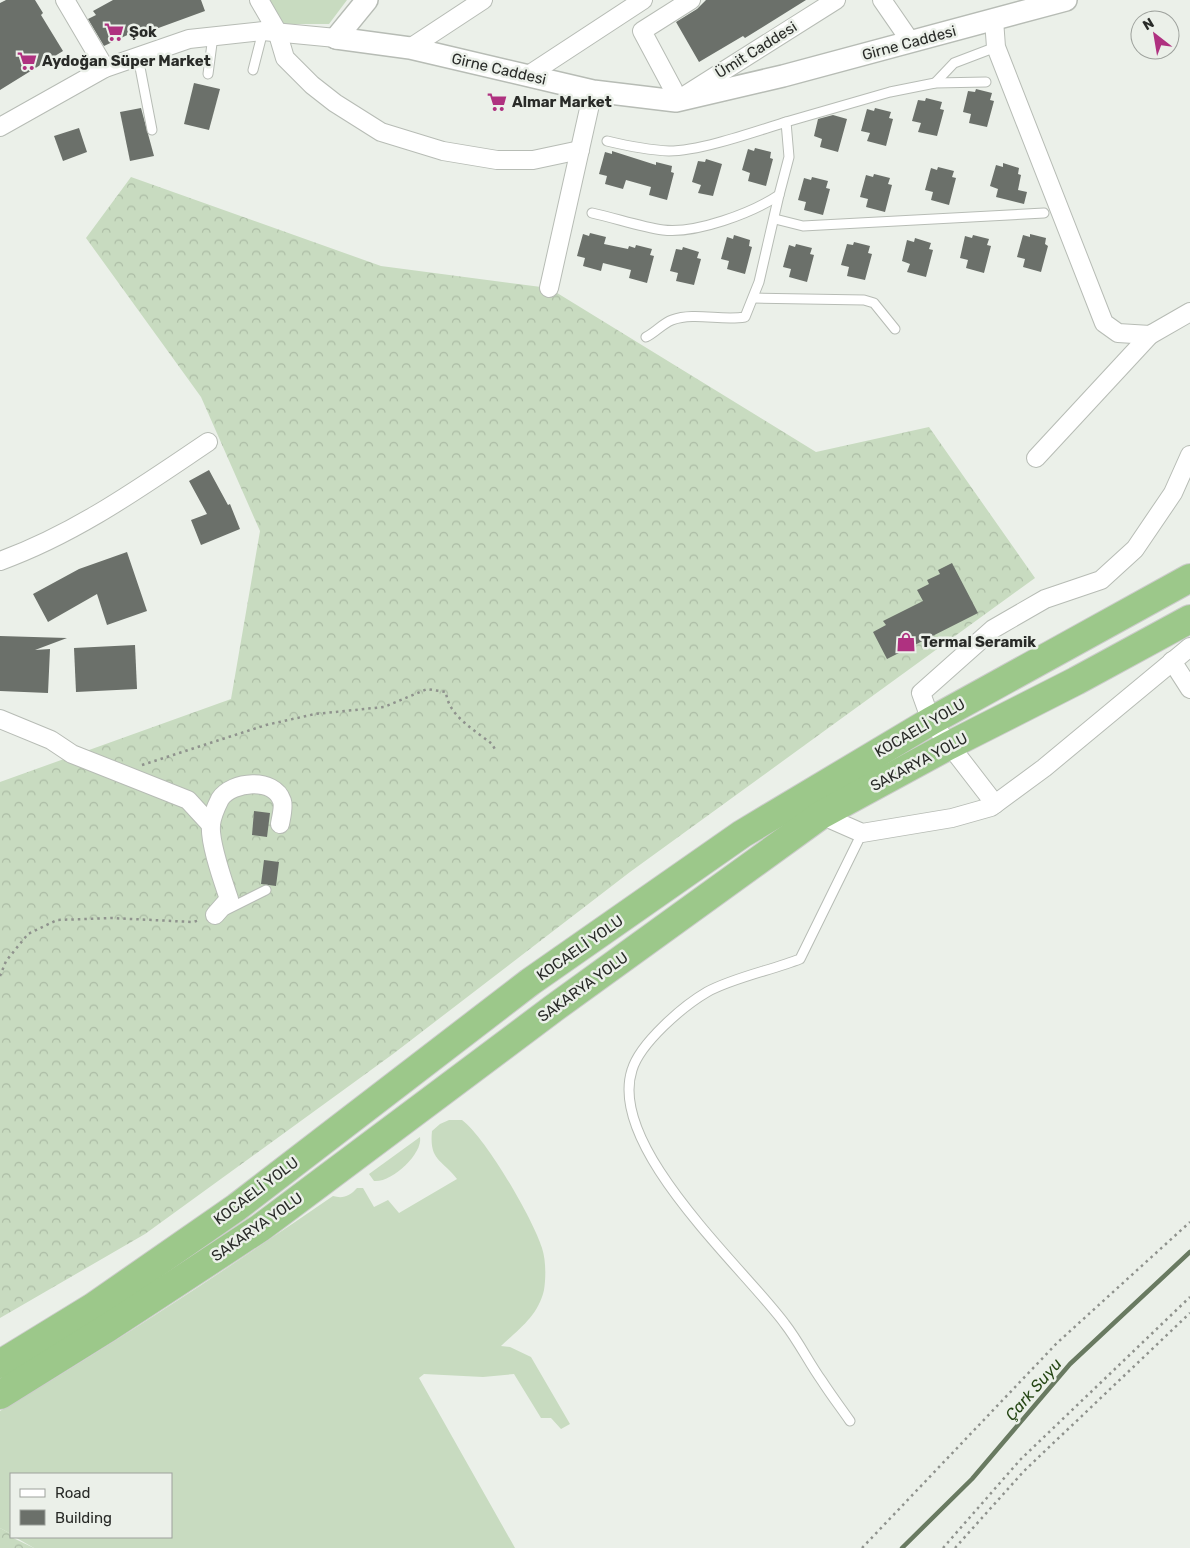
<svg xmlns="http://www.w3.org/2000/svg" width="1190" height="1548" viewBox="0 0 1190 1548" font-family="Rubik,sans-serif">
<defs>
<pattern id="forest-crowns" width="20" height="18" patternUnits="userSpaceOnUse" patternTransform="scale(1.25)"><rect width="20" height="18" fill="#c8dbc0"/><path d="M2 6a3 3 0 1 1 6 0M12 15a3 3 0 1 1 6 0" fill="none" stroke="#acbca5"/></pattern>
</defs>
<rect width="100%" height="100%" fill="#ebf0e9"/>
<g fill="#c8dbc0">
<polygon points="269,0 347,0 329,24 283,24"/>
<path d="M 449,1120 L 462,1120 C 486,1138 533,1219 542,1248 C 546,1260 546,1278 544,1290 C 538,1316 519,1329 501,1346 L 510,1347 L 531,1357 L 570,1424 L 561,1429 L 551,1418 L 541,1418 L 514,1374 L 483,1377 L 424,1374 L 419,1378 L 515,1548 L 34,1548 L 15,1537 L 171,1537 L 171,1474 L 11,1474 L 11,1534 L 0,1528 L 0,1411 C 114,1344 224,1271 333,1196 C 343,1199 350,1196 357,1188 L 363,1188 L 374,1207 L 388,1200 L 399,1213 L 457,1179 C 442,1159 429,1161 432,1131 L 440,1124 Z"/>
<path d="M 420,1137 C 423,1154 391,1183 374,1181 L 369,1174 Z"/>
</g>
<g fill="url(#forest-crowns)">
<polygon points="131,177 381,266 549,288 816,452 929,427 1035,578 630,872 393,1054 145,1234 0,1318 0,782 231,699 260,531 201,397 86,238"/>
<polygon points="0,1528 11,1534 11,1537 34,1548 0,1548"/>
</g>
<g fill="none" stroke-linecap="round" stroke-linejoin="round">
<polyline stroke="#697a61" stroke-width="4.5" points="902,1548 972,1479 1070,1364 1190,1252"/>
</g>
<g fill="#6b706a">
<polygon points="6,0 35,0 43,13 41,15 63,51 0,90 0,3"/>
<polygon points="113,0 201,0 205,11 142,34 140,29 104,46 88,19 96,15 93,11"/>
<polygon points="706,0 806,0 745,38 743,36 699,62 676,22 697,9"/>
<polygon points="194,83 220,89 209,130 184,124"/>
<polygon points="976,89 992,93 990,100 994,101 987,127 969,123 971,114 963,112 968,91 975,92"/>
<polygon points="926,98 942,102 940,109 944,110 937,136 918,132 921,123 912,121 918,100 925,101"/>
<polygon points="141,108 154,156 130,161 120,112"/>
<polygon points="875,108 891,112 889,118 893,119 886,146 867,141 870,133 861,131 867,109 874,111"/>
<polygon points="833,115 847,119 838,152 820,147 822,139 814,136 818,119"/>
<polygon points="79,128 87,152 63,161 54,136"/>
<polygon points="755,148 771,152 770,158 773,159 766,186 748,181 750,173 742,170 748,149 754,151"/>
<polygon points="612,151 656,165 656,162 672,166 671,172 674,173 667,200 649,195 651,187 626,180 623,189 605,184 607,176 599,174 605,152 612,154"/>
<polygon points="706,159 722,164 713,196 698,193 701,185 692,182 698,161 705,162"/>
<polygon points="1003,163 1019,168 1018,174 1021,175 1018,190 1027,192 1024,204 996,197 998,189 990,186 996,165 1003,167"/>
<polygon points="938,167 954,171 952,177 956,178 949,205 931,200 933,192 925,190 931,168 937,170"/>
<polygon points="874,174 890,178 888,184 892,185 885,212 866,207 868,199 860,197 866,175 873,177"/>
<polygon points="812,177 828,181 826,188 830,189 823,215 804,210 806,202 798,200 804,178 811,180"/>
<polygon points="590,233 606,237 604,244 628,249 629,246 635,248 636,245 652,249 650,255 654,256 647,283 629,278 631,270 603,263 601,271 583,266 585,258 577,256 583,234 589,236"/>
<polygon points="1030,234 1046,238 1045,244 1048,246 1041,272 1023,267 1025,259 1017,257 1023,235 1030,237"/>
<polygon points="734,235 750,240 749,246 752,247 745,274 727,269 729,261 721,259 727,237 733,239"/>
<polygon points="973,235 989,239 987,245 991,246 984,273 966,268 968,260 960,258 965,236 972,238"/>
<polygon points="915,238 931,243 929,249 933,250 926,277 907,272 910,264 902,261 907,240 914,242"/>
<polygon points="854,242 870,246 868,253 872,254 865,280 847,276 849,267 841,265 847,244 853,245"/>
<polygon points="796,244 812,248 810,254 814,255 807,282 789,277 791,269 783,267 789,245 795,247"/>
<polygon points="683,247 699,252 697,258 701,259 694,285 676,281 678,273 670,271 676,249 682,250"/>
<polygon points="209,470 228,505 230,504 240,529 201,545 191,520 207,514 189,481"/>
<polygon points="127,552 147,611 107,625 97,594 48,622 33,594 79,569"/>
<polygon points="952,563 978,613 887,659 873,632 886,625 883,621 923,601 917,590 929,584 927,580 940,574 938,570"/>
<polygon points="0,636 67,638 35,650 50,649 48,693 0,691"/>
<polygon points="135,645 137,689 76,692 74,648"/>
<polygon points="254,811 270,813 267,837 252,835"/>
<polygon points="264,860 279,862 276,886 261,884"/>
</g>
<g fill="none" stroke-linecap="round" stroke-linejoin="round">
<defs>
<g id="service">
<polyline points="138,57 152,130"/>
<polyline points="253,70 263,31"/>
<polyline points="208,74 213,36"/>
<polyline points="935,83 954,63 996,47"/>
<path d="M 607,141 C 628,146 647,150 669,151 C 700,151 754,132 786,122"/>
<path d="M 592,213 C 615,218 641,227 663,230 C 696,234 752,213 779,195 L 789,157 L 786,122 L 890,92 L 935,83 L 986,82"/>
<polyline points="775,219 803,226 1044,213"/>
<polyline points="754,298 864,300 874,303 895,329"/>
<path d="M 646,337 C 655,333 663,323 672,320 C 695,312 721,321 745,317 L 759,282 L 779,195"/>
<polyline points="226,910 266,890"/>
<path d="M 850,1421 C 841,1408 831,1395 822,1381 C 809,1363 799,1342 785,1324 C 743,1267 607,1147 632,1070 C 640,1043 683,1006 707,992 C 732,978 772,970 800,959 L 862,833"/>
</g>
<g id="minor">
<polyline points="65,0 105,68"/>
<polyline points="259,0 277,31 285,58 312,85 335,103 381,132 443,151 497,160 533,160 580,150"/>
<polyline points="691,0 642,31 673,89 676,101 836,0"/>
<polyline points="882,0 911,42"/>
<polyline points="994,20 996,47 1104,323 1118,333 1150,335 1190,312"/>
<polyline points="410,48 483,0"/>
<polyline points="527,76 643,0"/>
<polyline points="0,127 105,68 189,39 263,31 336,38"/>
<polyline points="549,288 593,91"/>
<polyline points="1036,458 1150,335"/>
<path d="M 0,561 C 77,533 141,487 208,442"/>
<polyline points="1172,661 1190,689"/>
<polyline points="0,719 51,740 72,754 188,800 211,825"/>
<polyline points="995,804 931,721 921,693 993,629 1045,599 1101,580 1135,549 1173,493 1190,455"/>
<polyline points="821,815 862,833 952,818 991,807 1044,768 1190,647"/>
<path d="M 215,915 L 229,899 C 223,881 209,842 211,824 C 212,817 217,805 220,799 C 232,781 274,777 282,801 C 284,807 281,818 280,824"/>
</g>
<g id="tertiary">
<polyline points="336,38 410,48 593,91 676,101 783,76 1066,0"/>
<polyline points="336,38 367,0"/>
</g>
<g id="trunk">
<polyline points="0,1364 93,1307 237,1207 530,982 742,834 931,721 1190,578"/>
<polyline points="0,1395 109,1327 260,1228 554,1008 821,815 948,746 1076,681 1190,619"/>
</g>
</defs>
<use href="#service" stroke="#b7bcb5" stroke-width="11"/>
<use href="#minor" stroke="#b7bcb5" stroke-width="20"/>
<use href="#tertiary" stroke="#b7bcb5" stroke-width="24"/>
<use href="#trunk" stroke="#cccccb" stroke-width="30"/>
<g stroke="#8f928d" stroke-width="2.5" stroke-dasharray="2.5 4" stroke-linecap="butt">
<path d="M 142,765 L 266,725 L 315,714 L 384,707 L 427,689 L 446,692 C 448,716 475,730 492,744 L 496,751"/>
<polyline points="0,976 6,961 28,934 57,920 111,918 193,922 200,920"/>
<polyline points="862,1548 1057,1343 1190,1222"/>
<polyline points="943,1548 1020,1460 1190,1297"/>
<polyline points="955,1548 1024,1471 1190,1313"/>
</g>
<use href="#service" stroke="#fff" stroke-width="9"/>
<use href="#minor" stroke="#fff" stroke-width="18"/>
<use href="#tertiary" stroke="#fff" stroke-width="21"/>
<use href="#trunk" stroke="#9cc88a" stroke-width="28"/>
</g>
<defs>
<symbol id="supermarket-bare" viewBox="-9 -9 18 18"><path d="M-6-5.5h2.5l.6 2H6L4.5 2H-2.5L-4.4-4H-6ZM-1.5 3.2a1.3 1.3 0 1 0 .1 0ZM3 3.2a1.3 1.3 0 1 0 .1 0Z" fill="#af3180" stroke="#ebf0e9" stroke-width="2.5" paint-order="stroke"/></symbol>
<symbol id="shop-bare" viewBox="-9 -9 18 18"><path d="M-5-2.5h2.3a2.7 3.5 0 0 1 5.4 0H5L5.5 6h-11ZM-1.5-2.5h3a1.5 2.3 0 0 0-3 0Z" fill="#af3180" stroke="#ebf0e9" stroke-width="2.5" paint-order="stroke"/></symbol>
</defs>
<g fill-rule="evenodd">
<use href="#supermarket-bare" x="100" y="18" width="28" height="28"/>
<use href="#supermarket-bare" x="13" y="47" width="28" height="28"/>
<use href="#supermarket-bare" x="483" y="88" width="28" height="28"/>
<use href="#shop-bare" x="892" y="628" width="28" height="28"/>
</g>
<g text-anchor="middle" stroke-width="5" stroke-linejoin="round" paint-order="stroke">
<g font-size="15" font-weight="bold" fill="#292b28" stroke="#ebf0e9" text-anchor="start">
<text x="129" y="37">Şok</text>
<text x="42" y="66">Aydoğan Süper Market</text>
<text x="512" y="107">Almar Market</text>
<text x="921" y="647">Termal Seramik</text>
</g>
<g font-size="15" fill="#292b28" stroke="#ebf0e9">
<text transform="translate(909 43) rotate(-15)" y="5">Girne Caddesi</text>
<text transform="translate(756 50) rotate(-32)" y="5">Ümit Caddesi</text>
<text transform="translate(499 69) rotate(13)" y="5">Girne Caddesi</text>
<text transform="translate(920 728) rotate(-30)" y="5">KOCAELİ YOLU</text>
<text transform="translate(919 762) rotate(-28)" y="5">SAKARYA YOLU</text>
<text transform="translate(580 948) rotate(-35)" y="5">KOCAELİ YOLU</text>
<text transform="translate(583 987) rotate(-36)" y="5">SAKARYA YOLU</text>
<text transform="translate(256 1191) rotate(-37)" y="5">KOCAELİ YOLU</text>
<text transform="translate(257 1227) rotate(-35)" y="5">SAKARYA YOLU</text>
</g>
<g font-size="16" font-style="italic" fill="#244513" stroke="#ebf0e9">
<text transform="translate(1033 1389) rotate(-49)" y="6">Çark Suyu</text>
</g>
</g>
<rect x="10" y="1473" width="162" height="65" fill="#ebf0e9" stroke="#9da19c"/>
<rect x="20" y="1489" width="25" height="8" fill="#ffffff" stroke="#9da19c"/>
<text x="55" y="1498" font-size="15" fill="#292b28">Road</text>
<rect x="20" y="1510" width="25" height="15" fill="#6b706a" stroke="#9da19c"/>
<text x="55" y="1523" font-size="15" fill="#292b28">Building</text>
<g transform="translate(1155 35) rotate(329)"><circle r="24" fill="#ebf0e9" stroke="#9da19c"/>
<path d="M0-4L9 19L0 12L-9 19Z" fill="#af3180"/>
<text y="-8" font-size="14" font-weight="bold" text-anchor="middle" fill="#292b28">N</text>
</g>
</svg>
